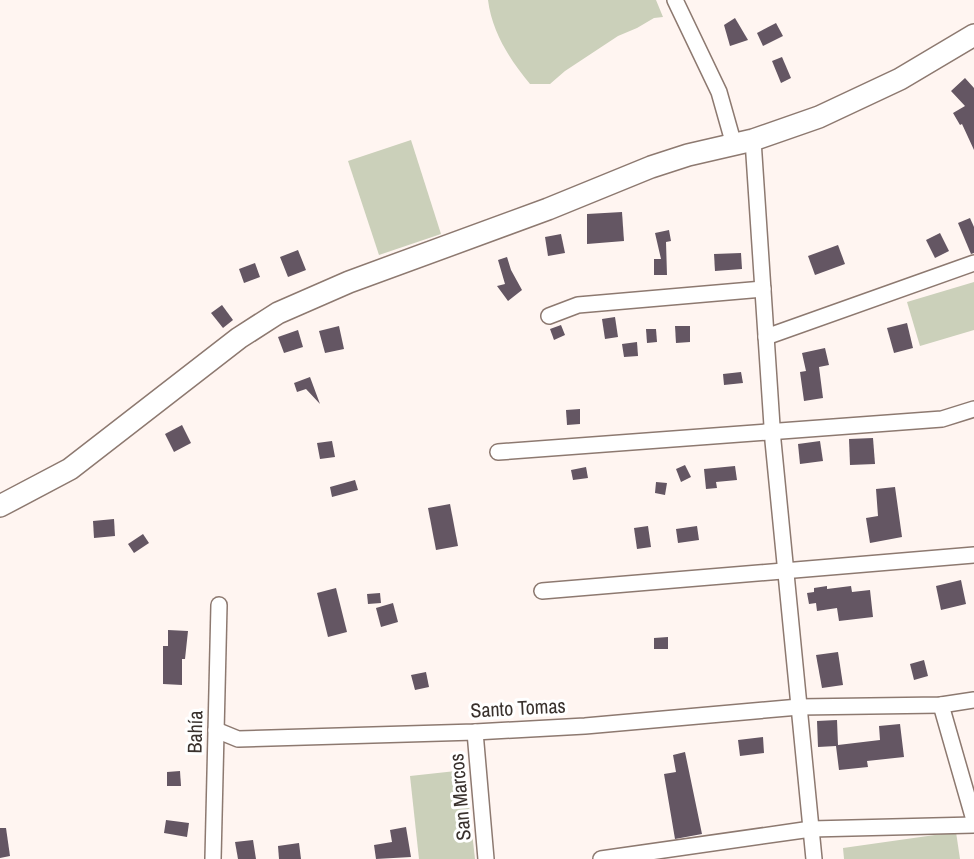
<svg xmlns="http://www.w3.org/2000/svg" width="974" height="859" viewBox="0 0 974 859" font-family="'Archivo Narrow',sans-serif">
<rect width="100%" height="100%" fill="#fff5f1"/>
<g fill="#cbd0ba">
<path d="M 488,0 L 656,0 L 663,17 L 654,18 L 637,28 L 618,36 L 565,71 L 550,84 L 530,84 C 510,60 492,32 488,0 Z"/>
<polygon points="411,140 441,234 379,255 348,161"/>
<polygon points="974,282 974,330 920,346 907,302"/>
<polygon points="465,770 475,859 419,859 410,776"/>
<polygon points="956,832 960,859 844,859 843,848"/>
</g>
<g fill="#645663">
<polygon points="735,18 748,40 730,46 724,25"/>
<polygon points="776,23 783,36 763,46 757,33"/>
<polygon points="782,57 791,78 781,83 772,61"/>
<polygon points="965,78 974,88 974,150 962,124 960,125 953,113 965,106 951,91"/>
<polygon points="622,212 624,241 587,244 587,214"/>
<polygon points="970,218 974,227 974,253 971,254 958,223"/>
<polygon points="669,230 671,241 666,242 667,275 654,275 654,259 661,259 655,233"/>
<polygon points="940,233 949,251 935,258 926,240"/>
<polygon points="561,234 565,253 548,256 545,237"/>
<polygon points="838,245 845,264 815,275 808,256"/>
<polygon points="298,250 306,270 288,277 280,257"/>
<polygon points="741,253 742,269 715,271 714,254"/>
<polygon points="507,257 511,270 522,290 508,301 497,286 505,284 498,260"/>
<polygon points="255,263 260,277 244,283 239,269"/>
<polygon points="222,305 233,320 223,328 211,313"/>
<polygon points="615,317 618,337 605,339 602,319"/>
<polygon points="907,323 913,348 894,353 887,328"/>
<polygon points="561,325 565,335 554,340 550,329"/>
<polygon points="339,326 344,349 325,353 319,331"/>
<polygon points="675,326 690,326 690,342 676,343"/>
<polygon points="646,329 656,329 657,342 647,343"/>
<polygon points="298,330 303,347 284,353 278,337"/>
<polygon points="637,342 638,356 624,357 622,344"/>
<polygon points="825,348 829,365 819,367 823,398 804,401 800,372 806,371 802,353"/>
<polygon points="741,372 743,383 724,385 723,374"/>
<polygon points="310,377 320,404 306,389 297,392 294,383"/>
<polygon points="580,409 580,424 567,425 566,410"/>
<polygon points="182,425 191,443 174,452 165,434"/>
<polygon points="873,438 875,464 850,465 849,439"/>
<polygon points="332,441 335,457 320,459 317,443"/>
<polygon points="820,441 823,461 800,464 798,444"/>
<polygon points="685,465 691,477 681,482 676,469"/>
<polygon points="735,466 737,480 716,482 717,488 706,489 704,469"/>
<polygon points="586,467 588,478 573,480 571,470"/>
<polygon points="355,480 358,490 332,497 330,487"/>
<polygon points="656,482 667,483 665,495 655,493"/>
<polygon points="895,487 902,537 870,543 866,518 878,516 876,489"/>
<polygon points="450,504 458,546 436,550 428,508"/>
<polygon points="114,519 115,536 94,538 93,521"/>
<polygon points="648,526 651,547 637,549 634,528"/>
<polygon points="697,526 699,540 678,543 676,529"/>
<polygon points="143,534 149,543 134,553 128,544"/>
<polygon points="961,580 966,604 941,610 936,586"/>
<polygon points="827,586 827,589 851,586 852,592 870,590 873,617 839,621 837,608 817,611 816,603 809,604 807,593 814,592 814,588"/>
<polygon points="336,588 347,632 328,637 317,593"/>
<polygon points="380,593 381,603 368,604 367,594"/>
<polygon points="393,603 398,622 381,627 376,608"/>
<polygon points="168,630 188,631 185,659 182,659 182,685 163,684 163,646 168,646"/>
<polygon points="668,637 668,649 654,649 654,638"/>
<polygon points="838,652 843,685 822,688 816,655"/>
<polygon points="924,660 928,676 914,680 910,664"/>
<polygon points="426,672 429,687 415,690 411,675"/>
<polygon points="837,720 838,745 880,740 879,726 900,724 904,757 867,761 868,767 839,770 836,746 818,747 817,721"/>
<polygon points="763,737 764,753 740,756 738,740"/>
<polygon points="685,752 702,834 675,839 664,774 676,772 673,755"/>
<polygon points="180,771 181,786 167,786 167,772"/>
<polygon points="166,820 189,823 187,837 164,833"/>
<polygon points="406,827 411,857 376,859 374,845 392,842 390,830"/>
<polygon points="0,828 6,828 10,856 0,858"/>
<polygon points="253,840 256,859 238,859 235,842"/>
<polygon points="299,843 301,859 279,859 278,846"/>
</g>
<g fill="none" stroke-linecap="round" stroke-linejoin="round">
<defs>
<g id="street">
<polyline points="675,0 719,92 734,145"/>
<polyline points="753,140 773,441 814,859"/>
<polyline points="549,316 578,305 763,289"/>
<polyline points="766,337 974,263"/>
<polyline points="498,452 942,419 974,409"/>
<polyline points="542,591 974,555"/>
<polyline points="941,705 974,820"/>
<polyline points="216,730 238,739 475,732 585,726 799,707 941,705 974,700"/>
<polyline points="475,732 486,859"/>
<polyline points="213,859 219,605"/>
<polyline points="601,859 811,829 974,825"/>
</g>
<polyline id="secondary" points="0,506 70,469 239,338 278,313 349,282 548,209 651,167 688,155 753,140 819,117 900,79 974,35"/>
</defs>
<use href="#street" stroke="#8d7970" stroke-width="18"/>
<use href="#secondary" stroke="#8d7970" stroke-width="24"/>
<use href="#street" stroke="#fff" stroke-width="15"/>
<use href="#secondary" stroke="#fff" stroke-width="21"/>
</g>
<g text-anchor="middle" stroke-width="6" stroke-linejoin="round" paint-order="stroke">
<g font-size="20" fill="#39312d" stroke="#fff">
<text transform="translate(518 708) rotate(-3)" y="7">Santo Tomas</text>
<text transform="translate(195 732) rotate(-89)" y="7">Bahía</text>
<text transform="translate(460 797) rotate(-95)" y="7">San Marcos</text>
</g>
</g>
</svg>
